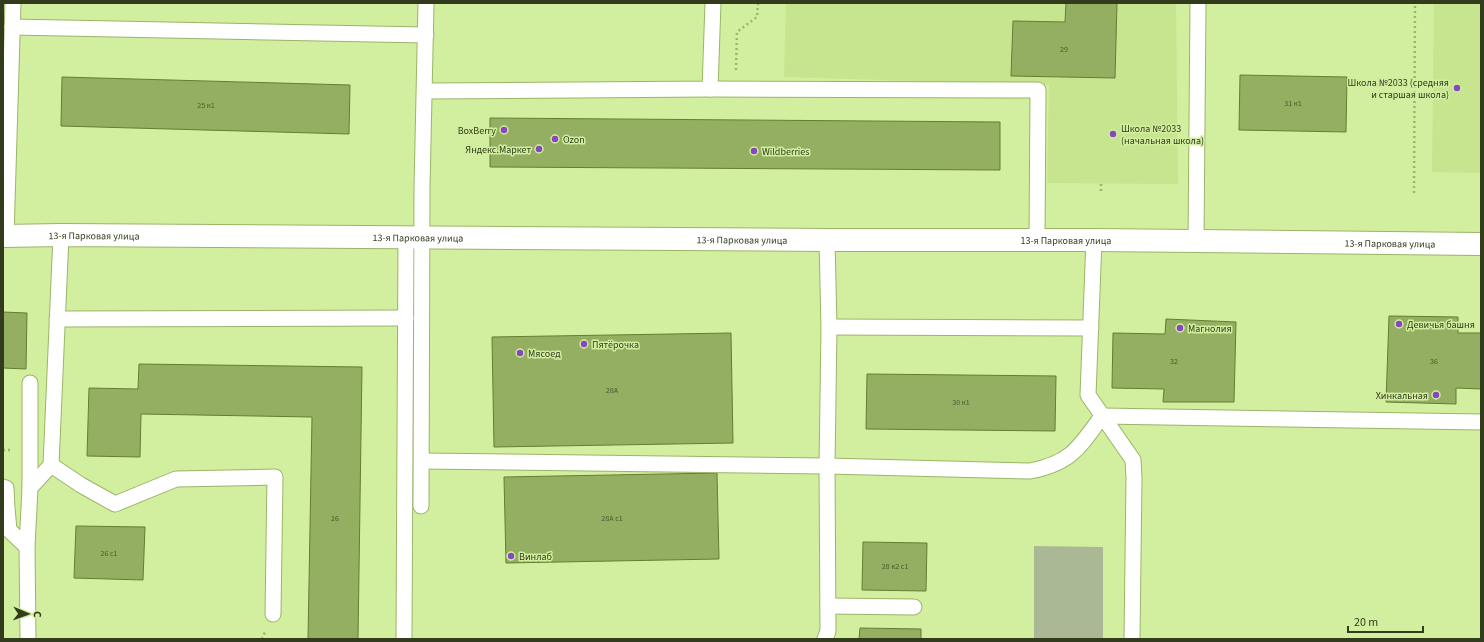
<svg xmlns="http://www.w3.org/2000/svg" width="1484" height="642" viewBox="0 0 1484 642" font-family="'Source Sans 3',sans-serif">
<rect width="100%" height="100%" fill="#d2ee9f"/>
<g fill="#c6e58e">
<polygon points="786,3 1176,3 1178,184 1047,183 1049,85 784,77"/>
<polygon points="1434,3 1481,3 1481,173 1432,172"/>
</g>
<polygon fill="#abb895" points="1034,546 1103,547 1103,639 1034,639"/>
<g fill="#94af62" stroke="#657d31">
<polygon points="1066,3 1117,3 1115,78 1011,76 1013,21 1065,22"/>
<polygon points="1240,75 1347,77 1346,132 1239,130"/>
<polygon points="62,77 350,85 349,134 61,126"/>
<polygon points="490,118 1000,122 1000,170 490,167"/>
<polygon points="3,312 27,313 26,369 3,368"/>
<polygon points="1389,316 1458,317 1458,333 1481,333 1481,389 1456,388 1456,404 1386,402"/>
<polygon points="1166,319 1236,322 1234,402 1163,402 1164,389 1112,388 1113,333 1165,334"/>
<polygon points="731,333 733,443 494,447 492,337"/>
<polygon points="139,364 362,367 358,639 308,639 312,417 141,414 140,457 87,456 89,388 138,389"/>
<polygon points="867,374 1056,376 1055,431 866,429"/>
<polygon points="717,473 719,559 506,563 504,477"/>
<polygon points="76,526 145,527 143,580 74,578"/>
<polygon points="863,542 927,543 926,591 862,590"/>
<polygon points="860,628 921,629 921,639 859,639"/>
</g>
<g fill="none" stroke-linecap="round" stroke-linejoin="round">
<defs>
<g id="lane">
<polyline points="12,27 426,35"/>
<polyline points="710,89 1038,90 1037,240"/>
<polyline points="425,91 710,89 713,3"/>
<polyline points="6,236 13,3"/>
<polyline points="1094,240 1088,395 1133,460 1134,478 1132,639"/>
<polyline points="1196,241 1198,3"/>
<polyline points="57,319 406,318"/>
<polyline points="829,327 1091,328"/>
<path d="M 422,461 L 827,466 L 1030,471 C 1071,463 1079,448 1102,416 L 1481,422"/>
<polyline points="51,465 81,485 115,504 176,479 275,477 273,614"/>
<polyline points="3,487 6,488 7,508 9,530 27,547 30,488 51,465 61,235"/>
<polyline points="30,488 30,383"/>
<polyline points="421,506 422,188 426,3"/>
<polyline points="27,547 28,639"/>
<polyline points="828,606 914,607"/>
<polyline points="404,639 406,237"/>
<polyline points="825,639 828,631 827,466 829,327 827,240"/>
</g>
<g id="secondary">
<path id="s1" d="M 3,236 L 61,235 L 827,240 L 1094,240 L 1481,244"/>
</g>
</defs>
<use href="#lane" stroke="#9bb568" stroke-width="17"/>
<use href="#secondary" stroke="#9bb568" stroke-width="24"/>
<g stroke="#9db374" stroke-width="2.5" stroke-dasharray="2 3" stroke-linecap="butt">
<polyline points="736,70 737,32 757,17 758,3"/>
<polyline points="1101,184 1101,193"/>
<polyline points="1414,193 1415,3"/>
<polyline points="3,450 10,450"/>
<polyline points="262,639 265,632"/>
</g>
<use href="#lane" stroke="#fff" stroke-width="15"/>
<use href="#secondary" stroke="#fff" stroke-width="22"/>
</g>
<g fill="#8548be" stroke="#d2ee9f" stroke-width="1.5">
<circle cx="1457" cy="88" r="4"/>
<circle cx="504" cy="130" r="4"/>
<circle cx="1113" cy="134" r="4"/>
<circle cx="555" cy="139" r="4"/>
<circle cx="539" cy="149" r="4"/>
<circle cx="754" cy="151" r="4"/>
<circle cx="1399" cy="324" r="4"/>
<circle cx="1180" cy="328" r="4"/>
<circle cx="584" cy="344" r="4"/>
<circle cx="520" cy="353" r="4"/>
<circle cx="1436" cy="395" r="4"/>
<circle cx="511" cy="556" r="4"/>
</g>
<g text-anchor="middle" stroke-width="3" stroke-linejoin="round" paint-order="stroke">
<g font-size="8" fill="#4a592e">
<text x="1064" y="52">29</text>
<text x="1293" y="106">31 к1</text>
<text x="206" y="108">25 к1</text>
<text x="1174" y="364">32</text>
<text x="1434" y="364">36</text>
<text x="612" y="393">28А</text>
<text x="961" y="405">30 к1</text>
<text x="335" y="521">26</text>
<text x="612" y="521">28А с1</text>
<text x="109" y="556">26 с1</text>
<text x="895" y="569">28 к2 с1</text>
</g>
<g font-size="10" fill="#323c1c" stroke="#d2ee9f" text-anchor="start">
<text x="1449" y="86" text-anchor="end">Школа №2033 (средняя<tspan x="1449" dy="12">и старшая школа)</tspan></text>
<text x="1121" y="132">Школа №2033<tspan x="1121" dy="12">(начальная школа)</tspan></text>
<text x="496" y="134" text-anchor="end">BoxBerry</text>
<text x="563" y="143">Ozon</text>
<text x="531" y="153" text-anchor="end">Яндекс.Маркет</text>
<text x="762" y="155">Wildberries</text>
<text x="1407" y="328">Девичья башня</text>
<text x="1188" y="332">Магнолия</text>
<text x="592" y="348">Пятёрочка</text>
<text x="528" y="357">Мясоед</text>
<text x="1428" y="399" text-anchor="end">Хинкальная</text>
<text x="519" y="560">Винлаб</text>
</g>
<g font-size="10" fill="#323c1c" stroke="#d2ee9f">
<text dy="4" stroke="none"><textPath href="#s1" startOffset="91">13-я Парковая улица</textPath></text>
<text dy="4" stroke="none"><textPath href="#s1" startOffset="415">13-я Парковая улица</textPath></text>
<text dy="4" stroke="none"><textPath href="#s1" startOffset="739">13-я Парковая улица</textPath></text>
<text dy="4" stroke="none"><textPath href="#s1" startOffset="1063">13-я Парковая улица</textPath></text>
<text dy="4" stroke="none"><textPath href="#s1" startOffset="1387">13-я Парковая улица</textPath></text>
</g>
</g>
<rect width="1484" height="642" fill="none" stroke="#323c1c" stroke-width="8"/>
<g transform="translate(28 614) rotate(92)" stroke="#d2ee9f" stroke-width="3" paint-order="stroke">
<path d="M0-3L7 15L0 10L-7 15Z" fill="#323c1c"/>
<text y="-6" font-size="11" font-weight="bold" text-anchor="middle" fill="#323c1c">С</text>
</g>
<path d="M1348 626v6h75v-6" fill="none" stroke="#323c1c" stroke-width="2"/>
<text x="1354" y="626" font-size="12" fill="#323c1c" stroke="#d2ee9f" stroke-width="3" paint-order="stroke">20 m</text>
</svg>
